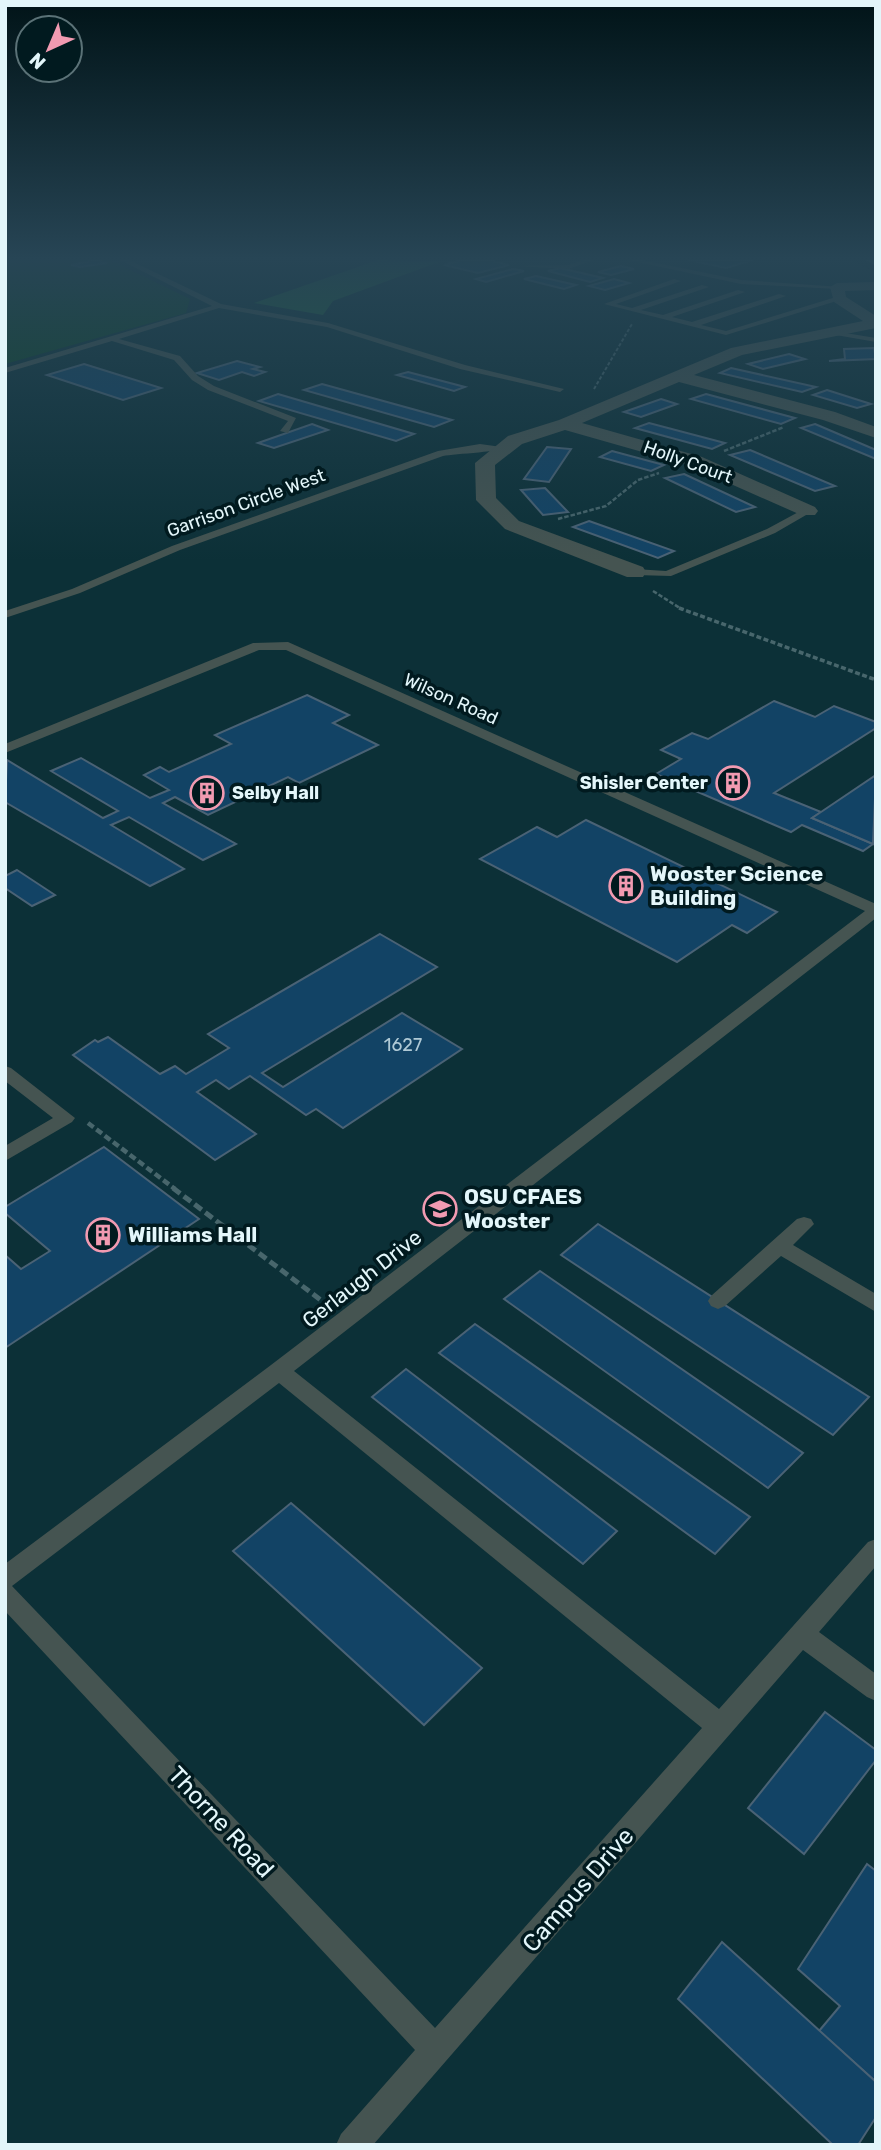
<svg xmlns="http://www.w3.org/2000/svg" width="881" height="2150" viewBox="0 0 881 2150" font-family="Rubik,sans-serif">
<rect width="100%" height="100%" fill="#01242b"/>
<polygon fill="#0c3037" points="5,260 851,260 876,273 876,2145 5,2145"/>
<polygon fill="#0c4425" points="5,260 110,260 190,299 186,313 5,364"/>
<polygon fill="#21663d" points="378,260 439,262 333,301 323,315 254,303"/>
<g fill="#124365" stroke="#4a6275" stroke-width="2">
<polygon points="97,260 107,263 80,267 71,265"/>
<polygon points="462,260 489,260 509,265 478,273 444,265"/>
<polygon points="689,260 753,260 726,268"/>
<polygon points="621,266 634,269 611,275 598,272"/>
<polygon points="560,268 603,278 590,282 548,271"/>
<polygon points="513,269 524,271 486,282 476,279"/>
<polygon points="536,276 576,285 564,289 524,279"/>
<polygon points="614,279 629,283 605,290 589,286"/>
<polygon points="874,348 876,359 829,361 845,359 844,349"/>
<polygon points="789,354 805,359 763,369 748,364"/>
<polygon points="237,361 260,367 253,369 265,372 254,376 242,372 219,380 197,373"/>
<polygon points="84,364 161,388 123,400 47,375"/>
<polygon points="731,368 816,387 802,392 720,373"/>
<polygon points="408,372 465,387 454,391 397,375"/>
<polygon points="322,384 452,420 434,427 304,390"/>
<polygon points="827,390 871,404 857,408 813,395"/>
<polygon points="278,394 414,434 396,441 259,401"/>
<polygon points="706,394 795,418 781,424 691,399"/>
<polygon points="661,399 677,404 641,417 624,412"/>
<polygon points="649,423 725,443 712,449 635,428"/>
<polygon points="312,424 328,430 274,448 258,443"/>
<polygon points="815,424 876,450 876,459 801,428"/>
<polygon points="547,447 571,449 549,482 524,479"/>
<polygon points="750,450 835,486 815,491 730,455"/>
<polygon points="612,451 664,465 651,471 600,457"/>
<polygon points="684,474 755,507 736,512 665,478"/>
<polygon points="545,488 568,512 543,515 521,490"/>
<polygon points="589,521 674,551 658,558 573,527"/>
<polygon points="307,695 349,715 333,723 378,745 299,783 288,777 208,815 175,797 163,803 236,844 203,860 129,817 111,825 184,869 150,886 5,802 7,760 103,818 118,811 51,771 81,758 150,798 169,790 144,775 160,767 169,772 231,744 215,735"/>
<polygon points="774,701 815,717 834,706 876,722 876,728 774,793 821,812 812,818 873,844 863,851 802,825 791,832 656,774 681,759 661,750 692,733 708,739"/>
<polygon points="876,775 873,844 812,818 821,812"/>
<polygon points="586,820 777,912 747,933 732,925 677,962 480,859 537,827 557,837"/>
<polygon points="17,870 55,895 32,906 5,888 5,876"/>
<polygon points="380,934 437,967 262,1073 283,1087 402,1013 462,1049 343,1128 316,1109 306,1115 250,1076 229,1089 216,1080 197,1092 256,1134 215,1160 73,1055 95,1040 98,1042 108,1037 160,1074 175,1066 186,1074 229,1048 208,1034"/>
<polygon points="104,1147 199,1219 5,1348 5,1255 21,1269 50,1251 5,1213 5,1207"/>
<polygon points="598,1224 869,1397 833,1435 561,1255"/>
<polygon points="540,1271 803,1453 768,1488 504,1299"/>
<polygon points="475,1324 750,1517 715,1554 439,1353"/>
<polygon points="406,1369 617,1531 583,1564 372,1397"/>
<polygon points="291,1503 482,1668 424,1725 233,1551"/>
<polygon points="825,1712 876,1750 876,1760 804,1854 748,1808"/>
<polygon points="867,1864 876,1871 876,2082 819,2031 840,2006 798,1969"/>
<polygon points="722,1942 876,2082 876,2117 858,2145 833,2145 678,1999"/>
</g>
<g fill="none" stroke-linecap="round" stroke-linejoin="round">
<polyline stroke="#48666c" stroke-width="2" stroke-dasharray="3.5 2" stroke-linecap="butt" points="594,389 632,324"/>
<g stroke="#48666c" stroke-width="2.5" stroke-dasharray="4.5 2" stroke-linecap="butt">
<polyline points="724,451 784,427"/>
<polyline points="558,519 606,506 638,480 659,473"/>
<polyline points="653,591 683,610"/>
</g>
<polyline stroke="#48666c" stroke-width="3.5" stroke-dasharray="5 2.5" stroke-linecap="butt" points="679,608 876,680"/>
<polyline stroke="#48666c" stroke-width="4.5" stroke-dasharray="7 3.5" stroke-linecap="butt" points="88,1123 175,1189"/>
<polyline stroke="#48666c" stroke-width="5" stroke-dasharray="9 4.5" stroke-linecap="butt" points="173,1188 326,1304"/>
<g fill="#455451" fill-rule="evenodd">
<polygon points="120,260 129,260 221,304 328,323 465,365 564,389 560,392 460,369 327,327 219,308 119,339 180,356 198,376 214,386 296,418 288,433 280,431 288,421 208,390 192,380 174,360 112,341 5,373 5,368 212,306"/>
<polygon points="583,260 593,260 569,269 516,266 568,265"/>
<polygon points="628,260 642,260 741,280 841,287 837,289 741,284"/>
<polygon points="674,279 681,281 616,304 632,308 702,285 709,287 641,310 663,315 738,290 745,292 672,317 692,322 779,294 786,296 701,325 726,331 836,297 843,299 726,335 604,304"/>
<polygon points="827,330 876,338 876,342 830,334"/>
<path d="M 480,444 L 509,448 C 504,451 455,454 443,456 L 180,550 L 80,593 L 5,618 L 5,611 L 72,589 L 172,546 L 438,451 Z"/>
<polygon points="804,509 813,511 775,533 671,576 635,575 630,572 635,569 666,571 767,529"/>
<path d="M 288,642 L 876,904 L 876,918 L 294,1371 L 719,1709 L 868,1542 L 876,1539 L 876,1566 L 819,1632 L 876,1674 L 876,1701 L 867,1697 L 803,1650 L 373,2145 L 336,2145 L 341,2134 L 415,2050 L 5,1611 L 5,1564 L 271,1365 L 865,911 L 286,650 L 259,650 L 5,753 L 5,744 L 253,643 ZM 279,1383 L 702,1728 L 435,2028 L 12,1586 Z"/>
<polygon points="5,1066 11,1068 75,1118 72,1122 5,1161 5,1146 53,1118 5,1081"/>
<polygon points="804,1217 811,1219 814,1224 793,1245 876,1294 876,1312 781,1256 725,1306 718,1309 711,1306 708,1301 711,1296 797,1219"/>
</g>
<polygon fill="#455451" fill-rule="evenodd" points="876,282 876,290 845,291 846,297 876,316 876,328 742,355 694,375 835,412 876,427 876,438 823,420 679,382 582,423 702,457 815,507 818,511 815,515 801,515 688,465 565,430 522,444 495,465 496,498 519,521 643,567 646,572 643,577 627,577 505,529 476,500 475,463 508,436 559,420 731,348 863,321 834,302 830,287 837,283"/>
<polygon fill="#6a8883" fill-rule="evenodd" points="866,260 876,260 876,266"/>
</g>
<linearGradient id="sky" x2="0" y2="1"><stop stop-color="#011418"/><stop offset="0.46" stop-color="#274555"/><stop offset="1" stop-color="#274555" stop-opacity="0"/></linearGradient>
<rect width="881" height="561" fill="url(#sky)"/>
<defs>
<symbol id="building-ring" viewBox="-11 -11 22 22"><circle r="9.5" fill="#011a1f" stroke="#f19ab1" stroke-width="1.5"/><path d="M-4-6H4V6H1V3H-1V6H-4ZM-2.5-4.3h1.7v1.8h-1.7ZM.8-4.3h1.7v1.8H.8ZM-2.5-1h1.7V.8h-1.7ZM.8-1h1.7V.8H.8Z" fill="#f19ab1"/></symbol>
<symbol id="university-ring" viewBox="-11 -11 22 22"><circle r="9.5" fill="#011a1f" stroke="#f19ab1" stroke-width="1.5"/><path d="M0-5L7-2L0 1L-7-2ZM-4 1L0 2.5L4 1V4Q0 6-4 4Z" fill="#f19ab1"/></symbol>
</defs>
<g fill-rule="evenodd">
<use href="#building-ring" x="714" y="764" width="38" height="38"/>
<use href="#building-ring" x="188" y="774" width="38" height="38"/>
<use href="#building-ring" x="607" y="867" width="38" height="38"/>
<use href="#university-ring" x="421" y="1190" width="38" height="38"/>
<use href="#building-ring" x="84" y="1216" width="38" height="38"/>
</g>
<g text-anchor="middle" stroke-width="7" stroke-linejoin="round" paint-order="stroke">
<g font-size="18" fill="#e3f6fa" stroke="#011a1f">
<text transform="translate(688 462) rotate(20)" y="6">Holly Court</text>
<text transform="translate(246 503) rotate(-20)" y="6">Garrison Circle West</text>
<text transform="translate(451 699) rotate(24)" y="6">Wilson Road</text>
</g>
<g font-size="18" font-weight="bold" fill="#e3f6fa" stroke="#011a1f" text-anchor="end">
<text x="708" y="789">Shisler Center</text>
<text x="232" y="799" text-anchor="start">Selby Hall</text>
</g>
<g font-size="18" fill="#afc9d5">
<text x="403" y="1051">1627</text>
</g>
<g font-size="21" font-weight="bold" fill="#e3f6fa" stroke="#011a1f" text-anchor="start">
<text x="650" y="881">Wooster Science<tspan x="650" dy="24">Building</tspan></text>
<text x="464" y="1204">OSU CFAES<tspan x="464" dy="24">Wooster</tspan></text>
<text x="128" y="1242">Williams Hall</text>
</g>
<g font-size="21" fill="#e3f6fa" stroke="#011a1f">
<text transform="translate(362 1279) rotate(-38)" y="7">Gerlaugh Drive</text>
</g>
<g font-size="24" fill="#e3f6fa" stroke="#011a1f">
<text transform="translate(221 1822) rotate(47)" y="8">Thorne Road</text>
<text transform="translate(578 1890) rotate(-49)" y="8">Campus Drive</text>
</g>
</g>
<rect width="881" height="2150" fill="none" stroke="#e3f6fa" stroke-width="14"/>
<g transform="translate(49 49) rotate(224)"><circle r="33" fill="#011a1f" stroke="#5b7277" stroke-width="2"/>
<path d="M0-5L12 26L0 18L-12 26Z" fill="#f19ab1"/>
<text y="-10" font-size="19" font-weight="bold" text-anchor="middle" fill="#e3f6fa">N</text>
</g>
</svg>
